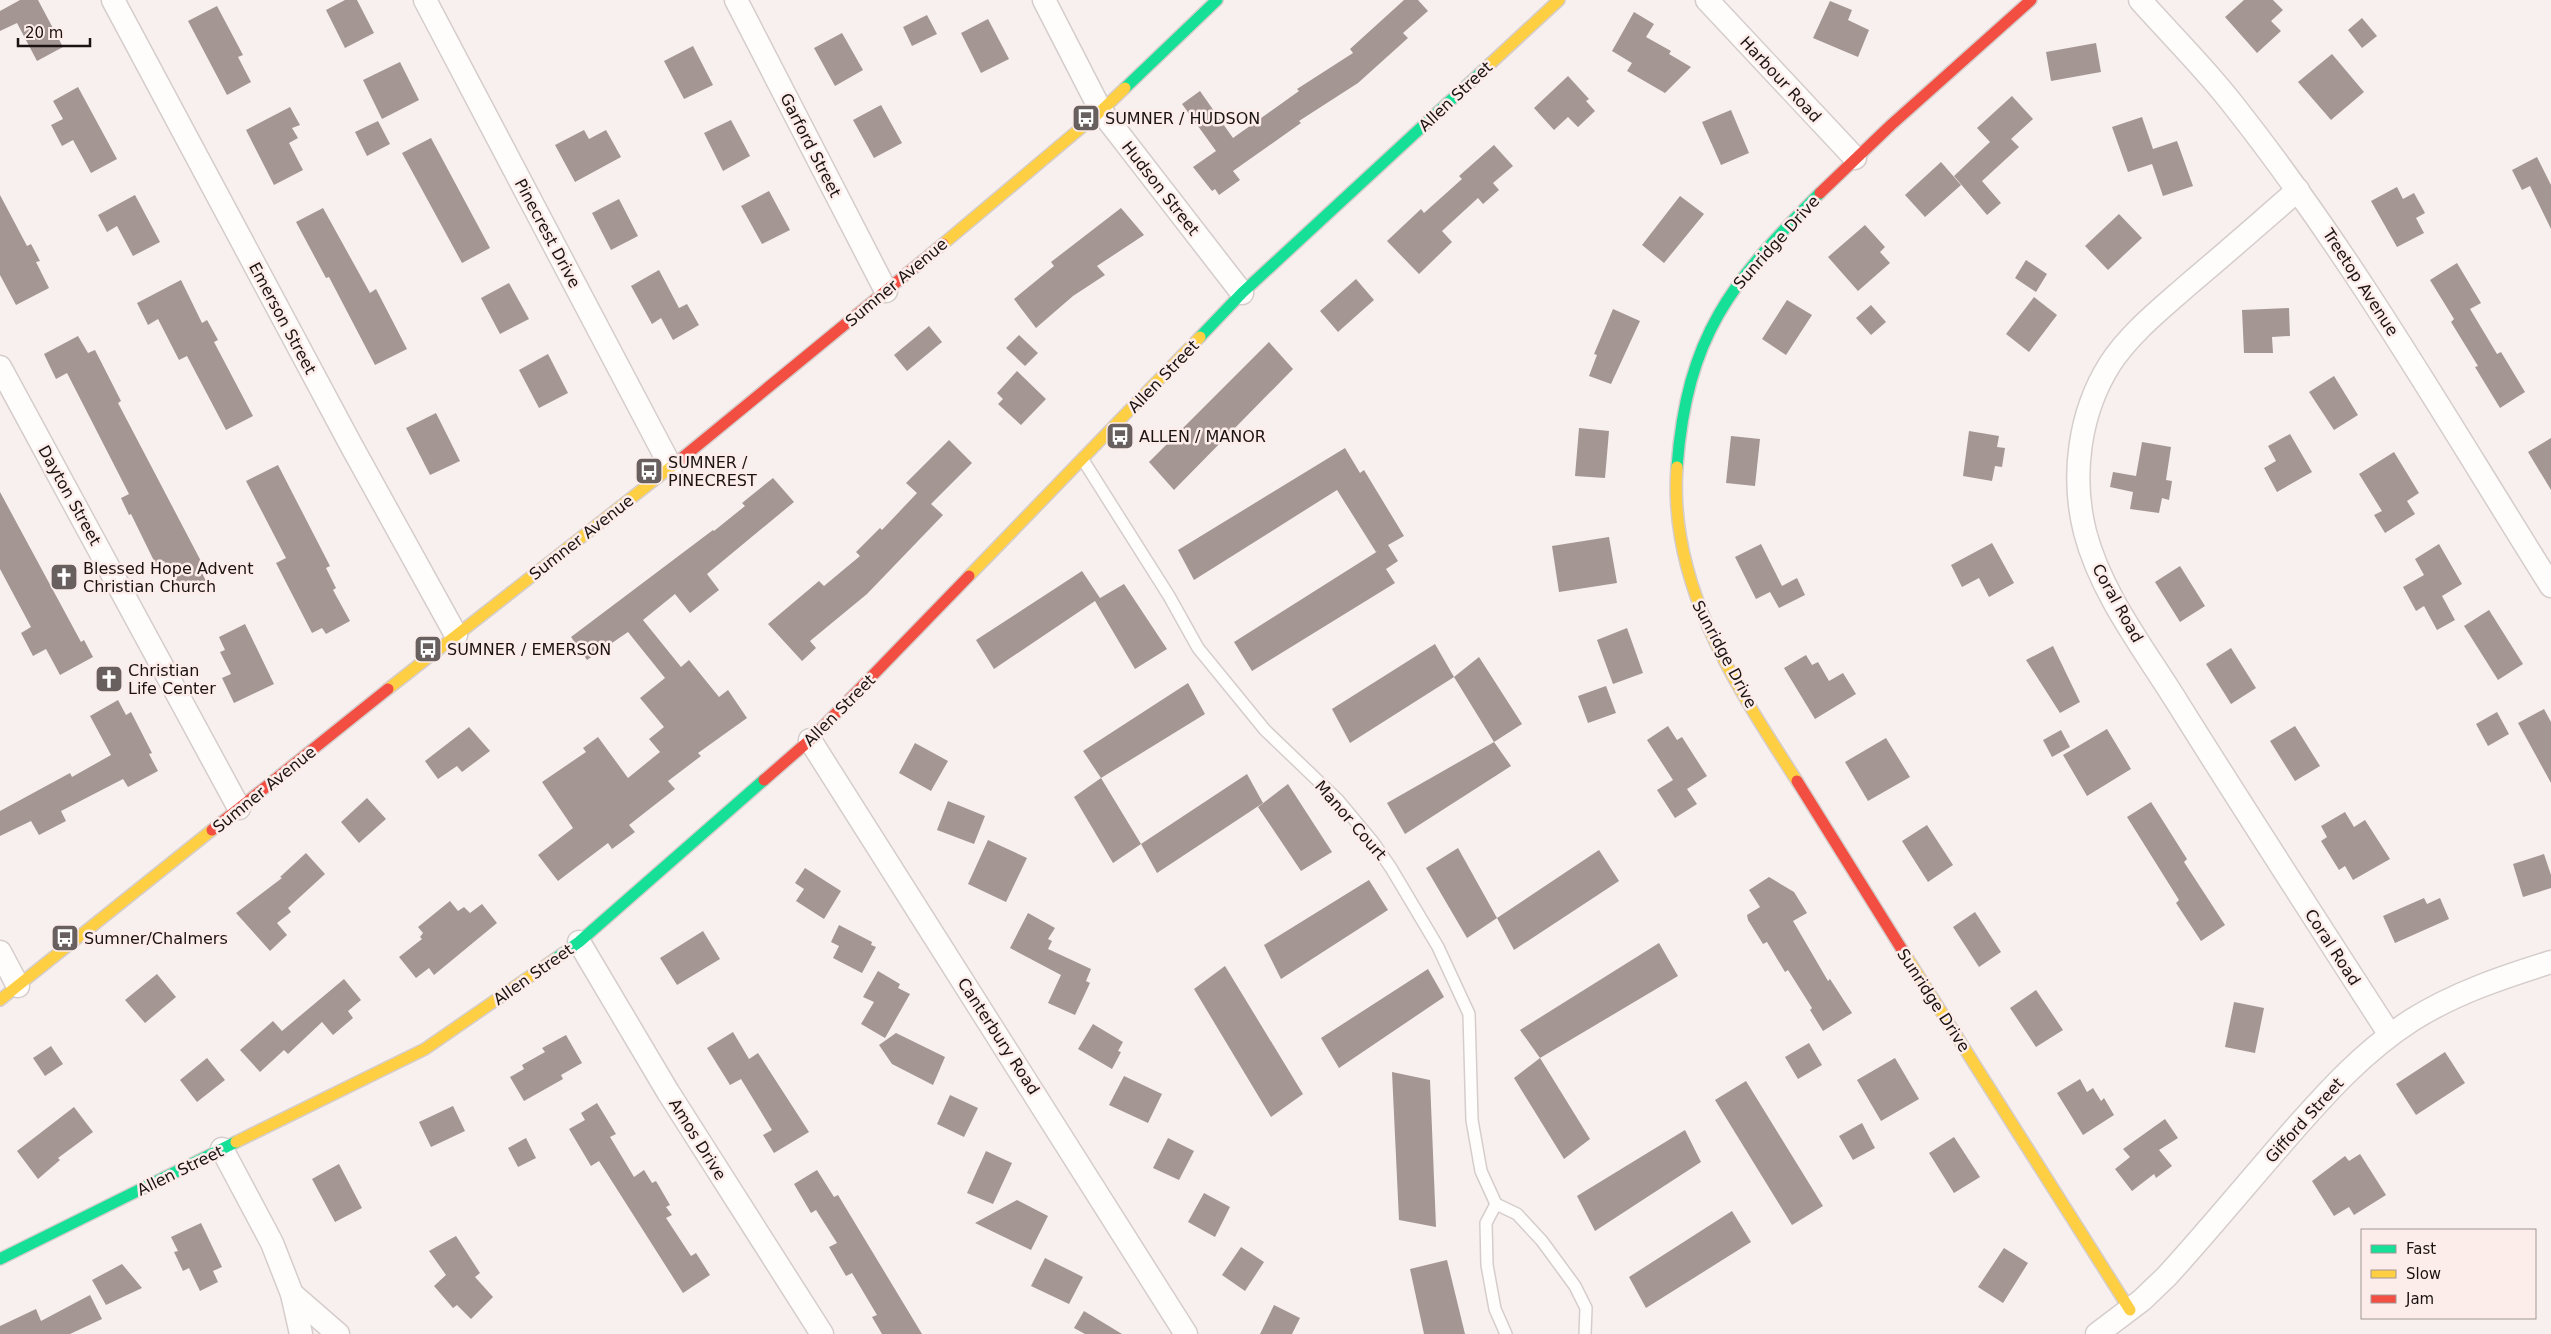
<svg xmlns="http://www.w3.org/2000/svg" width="2551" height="1334" viewBox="0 0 2551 1334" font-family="'DejaVu Sans',sans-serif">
<rect width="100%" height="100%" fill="#f8f0ee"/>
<g fill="#a49693">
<polygon points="20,0 38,0 63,47 37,61 17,23 0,31 0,11"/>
<polygon points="345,0 357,0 374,33 345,48 326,10"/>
<polygon points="1404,0 1418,0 1428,11 1403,33 1408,38 1358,83 1299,121 1301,123 1233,171 1240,180 1219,195 1215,189 1212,191 1193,167 1216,151 1182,104 1200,91 1233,138 1299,91 1297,89 1353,53 1350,49"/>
<polygon points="2244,0 2273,0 2283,10 2271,21 2281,31 2257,53 2225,17"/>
<polygon points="1830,1 1852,10 1848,20 1869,30 1858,57 1813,38"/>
<polygon points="217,6 243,55 238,57 251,82 227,95 188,21"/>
<polygon points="1634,12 1654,24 1646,37 1671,51 1669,54 1691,67 1665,93 1627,71 1632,63 1612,51"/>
<polygon points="927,15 937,34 912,46 903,27"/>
<polygon points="2362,18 2377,36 2362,48 2348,30"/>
<polygon points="988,19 1009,59 981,73 961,33"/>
<polygon points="842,33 863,70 835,86 814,48"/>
<polygon points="2096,43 2101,72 2051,81 2046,52"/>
<polygon points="693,46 713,85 684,99 664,61"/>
<polygon points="2332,54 2364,92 2331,120 2298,82"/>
<polygon points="400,62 419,100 382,119 363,80"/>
<polygon points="1568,76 1589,99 1586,101 1595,111 1578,127 1568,117 1554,130 1534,108"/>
<polygon points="78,87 117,159 91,173 73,140 62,146 51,125 63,119 53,101"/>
<polygon points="2012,96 2033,119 2011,139 2019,147 1982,181 2001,203 1987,215 1954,176 1990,142 1977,128"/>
<polygon points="881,105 902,143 874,158 853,120"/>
<polygon points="290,107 300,125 292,128 298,138 289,143 303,170 274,185 246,130"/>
<polygon points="1731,110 1749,153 1721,165 1702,122"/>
<polygon points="2142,117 2153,149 2177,141 2193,186 2163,196 2152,164 2128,172 2112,127"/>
<polygon points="731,120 750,156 723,171 704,133"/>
<polygon points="378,121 390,144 367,156 355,132"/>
<polygon points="584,130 589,139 606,130 621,157 575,182 555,145"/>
<polygon points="431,138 490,248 462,263 402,153"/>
<polygon points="1494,145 1513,166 1493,183 1499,190 1483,204 1478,198 1442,231 1452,242 1419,274 1387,241 1421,209 1424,213 1462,179 1459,176"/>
<polygon points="2537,157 2551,185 2551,229 2530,186 2522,190 2512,170"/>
<polygon points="1941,162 1961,185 1925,217 1905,195"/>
<polygon points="2397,187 2403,199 2414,193 2425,213 2416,218 2424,233 2397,247 2371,201"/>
<polygon points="769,191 790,230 762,244 741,206"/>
<polygon points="0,195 27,246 31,244 40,261 36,262 49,288 16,305 0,275"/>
<polygon points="135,195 160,242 133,256 117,226 107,232 98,215"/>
<polygon points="1680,196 1704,214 1664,263 1642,245"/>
<polygon points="619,199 638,236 611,250 592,213"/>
<polygon points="323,208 370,293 376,289 407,349 375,365 329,277 326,278 296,222"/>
<polygon points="1121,208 1144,235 1097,266 1105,275 1073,296 1036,328 1014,299 1054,266 1051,262"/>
<polygon points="2119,214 2142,238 2108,270 2085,246"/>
<polygon points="1865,225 1885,247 1880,252 1890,263 1858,291 1828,257"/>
<polygon points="2026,260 2047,274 2036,292 2015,278"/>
<polygon points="2457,263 2481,303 2470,309 2497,354 2501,352 2525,392 2500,408 2475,367 2478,366 2451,322 2454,319 2430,280"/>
<polygon points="659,270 679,308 687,304 699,325 673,340 661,318 652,324 631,286"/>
<polygon points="1356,279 1374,300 1338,332 1320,311"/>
<polygon points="181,280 202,323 207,320 218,340 214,342 253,416 226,430 187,356 179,360 158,319 148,325 137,303"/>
<polygon points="509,283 529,319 500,334 481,298"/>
<polygon points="2034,297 2057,315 2029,352 2006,334"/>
<polygon points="1787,300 1812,315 1786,355 1762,339"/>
<polygon points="1871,305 1886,322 1871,335 1856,318"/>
<polygon points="2289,308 2290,336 2272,337 2273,353 2244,353 2242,310"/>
<polygon points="1613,309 1640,321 1611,384 1589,376 1597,355 1594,354"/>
<polygon points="929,326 942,342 907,371 894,355"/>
<polygon points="1019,335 1038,353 1025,366 1006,348"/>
<polygon points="78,336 88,353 95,350 121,401 118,403 203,565 199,567 206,581 180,593 164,561 156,565 131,514 129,515 121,498 129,494 67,373 56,379 44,354"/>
<polygon points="1269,342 1293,369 1174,490 1149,462"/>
<polygon points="548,354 568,393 539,408 519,370"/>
<polygon points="1017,371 1046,399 1021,425 998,404 1003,399 997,393"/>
<polygon points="2334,376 2358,415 2334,430 2309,392"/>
<polygon points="436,413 460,461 430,475 406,428"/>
<polygon points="1579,428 1609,431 1605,478 1575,476"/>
<polygon points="1969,431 1999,436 1997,447 2005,448 2002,467 1995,466 1992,481 1963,476"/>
<polygon points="2290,434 2312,472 2277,492 2264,468 2276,461 2268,446"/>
<polygon points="1731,436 1760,439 1755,486 1726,483"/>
<polygon points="2551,438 2551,490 2528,452"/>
<polygon points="949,440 972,463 931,504 943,515 867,594 810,641 816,648 802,661 768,624 819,581 824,586 860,556 856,552 880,528 882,530 917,493 906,483"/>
<polygon points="2142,442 2171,447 2166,480 2172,481 2169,500 2162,498 2159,513 2130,509 2133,492 2110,487 2113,472 2136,476"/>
<polygon points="1345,448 1360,473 1364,470 1404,536 1388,545 1398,561 1386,569 1395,583 1252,671 1234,642 1378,551 1376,552 1337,490 1194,580 1178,550"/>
<polygon points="2394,452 2419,493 2407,501 2415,514 2385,533 2374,515 2382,511 2359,474"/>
<polygon points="278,465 330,566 326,568 336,588 333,590 350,621 326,634 322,628 312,633 276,563 286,558 246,481"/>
<polygon points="773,478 794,502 707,574 719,590 690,613 675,594 643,620 681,667 689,660 719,697 728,690 747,718 698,753 701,756 668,781 675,789 629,825 635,832 612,849 608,843 558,881 538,855 573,828 542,782 586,752 583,748 598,737 628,778 660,752 649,739 664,727 640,698 665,678 628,632 587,660 571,637 713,530 714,531 745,506 742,503"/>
<polygon points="0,492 81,642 84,640 93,657 60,675 46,649 33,656 21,633 31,627 0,569"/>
<polygon points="1609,537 1617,583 1559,592 1552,546"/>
<polygon points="1992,543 2014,583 1989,597 1979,578 1962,587 1951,565"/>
<polygon points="1761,544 1782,586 1797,578 1805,595 1779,608 1770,592 1756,599 1735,557"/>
<polygon points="2439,544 2462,584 2442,596 2455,620 2437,630 2424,606 2416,611 2403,587 2424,575 2415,559"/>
<polygon points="2180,566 2205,606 2180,622 2155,582"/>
<polygon points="1082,571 1100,598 1095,601 1124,584 1167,649 1135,669 1095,601 994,669 976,640"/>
<polygon points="2489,610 2523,664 2498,680 2464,626"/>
<polygon points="245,624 274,684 234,703 222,678 231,674 220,652 225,650 219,637"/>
<polygon points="1627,628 1643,673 1613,684 1597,640"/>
<polygon points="1435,644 1454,677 1350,743 1332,709"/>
<polygon points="2053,646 2080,702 2060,713 2026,660"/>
<polygon points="2231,648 2256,688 2231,704 2206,664"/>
<polygon points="1806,655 1812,665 1818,662 1829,681 1843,673 1856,694 1815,719 1784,668"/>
<polygon points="1479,657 1522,724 1494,742 1454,677"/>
<polygon points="1188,683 1205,714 1101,778 1083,751"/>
<polygon points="1606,686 1616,713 1588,723 1578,696"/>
<polygon points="118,700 126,715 131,712 152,753 149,754 158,771 128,787 123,779 61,811 66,821 39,835 31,821 0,836 0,811 70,773 72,777 111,755 90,716"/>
<polygon points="2544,709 2551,722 2551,783 2518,723"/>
<polygon points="2497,712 2509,734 2488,746 2476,724"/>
<polygon points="1668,726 1677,740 1682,737 1707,776 1687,789 1697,804 1675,818 1657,790 1673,780 1647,740"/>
<polygon points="2295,726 2320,766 2295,781 2270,741"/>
<polygon points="469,727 490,751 462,772 457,766 438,779 425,761"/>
<polygon points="2107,729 2131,769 2087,796 2063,755"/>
<polygon points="2061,730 2070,747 2052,757 2043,740"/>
<polygon points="1886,738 1910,777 1868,801 1845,762"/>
<polygon points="1494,742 1511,766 1405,834 1387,803"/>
<polygon points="915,743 948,761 931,791 899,773"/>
<polygon points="1247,774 1263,803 1157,873 1141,844"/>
<polygon points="1101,778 1141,844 1113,863 1074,797"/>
<polygon points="1288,784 1332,852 1301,871 1258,807"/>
<polygon points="367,798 386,819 359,843 341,822"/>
<polygon points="948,801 985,816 974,844 937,830"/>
<polygon points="2151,802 2187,859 2184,862 2225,925 2201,941 2176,903 2179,900 2127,817"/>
<polygon points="2345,812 2354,827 2365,820 2390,859 2353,880 2345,866 2339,870 2321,841 2327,837 2321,826"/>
<polygon points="1927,825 1953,865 1928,882 1902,841"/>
<polygon points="988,840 1027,858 1006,902 968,884"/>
<polygon points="1458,848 1497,918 1467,938 1426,868"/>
<polygon points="1599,850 1619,881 1514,950 1497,918"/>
<polygon points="306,853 325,874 288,908 291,912 277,923 287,935 270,951 236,913 282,878 280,877"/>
<polygon points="2544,854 2551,875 2551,888 2523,897 2513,864"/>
<polygon points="805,868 841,891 824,919 796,901 804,889 795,883"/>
<polygon points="1769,877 1794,892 1807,913 1793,921 1828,981 1830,979 1852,1013 1823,1031 1810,1010 1812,1008 1788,970 1785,972 1767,942 1763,944 1748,920 1747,915 1760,907 1749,890"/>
<polygon points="1369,880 1388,910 1281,979 1264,945"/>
<polygon points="2424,898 2427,904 2440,898 2449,919 2395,943 2383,916"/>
<polygon points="450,901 458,911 464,907 470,913 482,904 497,923 434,975 429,968 416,978 399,957 422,939 420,937 423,933 418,927"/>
<polygon points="1975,912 2001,952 1979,967 1953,927"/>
<polygon points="1028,913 1055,928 1048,939 1052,941 1048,949 1091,969 1086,981 1090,983 1075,1015 1048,1003 1061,975 1010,948"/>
<polygon points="839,925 872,942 871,945 876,947 862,973 833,958 839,946 831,942"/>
<polygon points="703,931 720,959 677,985 660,958"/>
<polygon points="1659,943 1678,976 1540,1058 1520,1030"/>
<polygon points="1225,966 1303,1094 1271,1117 1194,989"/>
<polygon points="1428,969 1444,997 1339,1068 1321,1038"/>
<polygon points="878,971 900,984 898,988 910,994 885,1038 861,1024 874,1002 863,997"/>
<polygon points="157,974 176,997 145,1023 125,1000"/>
<polygon points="344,979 361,1000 348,1011 353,1018 333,1035 322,1022 288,1054 284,1050 260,1072 240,1050 273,1021 282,1031"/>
<polygon points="2036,990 2063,1030 2036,1047 2010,1008"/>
<polygon points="2234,1002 2264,1008 2255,1053 2225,1047"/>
<polygon points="1093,1024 1123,1042 1118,1051 1121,1052 1112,1069 1078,1049"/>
<polygon points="733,1032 749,1059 758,1053 809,1132 774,1153 763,1135 772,1130 741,1079 730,1085 707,1048"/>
<polygon points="896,1033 945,1057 933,1085 892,1064 879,1045"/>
<polygon points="566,1035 582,1063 561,1075 563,1079 524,1101 510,1077 524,1069 522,1065 545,1052 542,1048"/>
<polygon points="1809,1043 1822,1065 1798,1079 1785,1057"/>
<polygon points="51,1046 63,1064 45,1076 33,1058"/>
<polygon points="2445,1052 2465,1083 2416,1115 2396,1084"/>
<polygon points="207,1058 225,1080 197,1102 180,1080"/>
<polygon points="1540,1058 1590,1139 1564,1159 1514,1078"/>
<polygon points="1895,1058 1919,1099 1881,1121 1857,1080"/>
<polygon points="1392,1072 1430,1080 1436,1227 1399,1220"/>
<polygon points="1124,1076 1162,1094 1148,1123 1109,1105"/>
<polygon points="2080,1079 2087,1092 2093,1088 2101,1101 2104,1098 2114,1115 2083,1135 2057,1093"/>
<polygon points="1746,1081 1823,1206 1792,1225 1715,1100"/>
<polygon points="950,1095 978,1108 964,1137 937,1124"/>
<polygon points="597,1103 616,1134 610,1137 634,1177 644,1170 652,1183 656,1181 670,1205 666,1207 672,1215 666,1218 691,1256 696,1253 710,1275 683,1293 599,1161 591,1166 569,1129 585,1120 581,1113"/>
<polygon points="453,1106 465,1131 431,1147 419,1122"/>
<polygon points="74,1107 93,1132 58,1158 60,1160 38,1179 17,1151"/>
<polygon points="2165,1119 2178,1138 2159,1150 2172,1166 2156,1178 2154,1174 2132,1191 2115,1169 2130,1157 2123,1149"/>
<polygon points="1862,1123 1875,1148 1853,1160 1839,1136"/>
<polygon points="1685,1130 1701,1162 1595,1231 1577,1196"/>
<polygon points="1954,1137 1980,1177 1954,1193 1929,1153"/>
<polygon points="526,1138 536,1158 518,1167 508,1148"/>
<polygon points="1168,1138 1194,1151 1179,1180 1153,1168"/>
<polygon points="986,1151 1012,1163 993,1204 967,1193"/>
<polygon points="2360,1154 2386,1195 2354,1215 2349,1207 2334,1216 2312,1181 2345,1156 2349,1161"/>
<polygon points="339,1164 362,1208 335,1222 312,1179"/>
<polygon points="817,1170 834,1197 838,1195 922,1334 882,1334 872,1317 877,1315 852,1273 846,1276 829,1247 837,1243 816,1210 811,1213 794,1184"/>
<polygon points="1204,1193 1230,1207 1215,1237 1188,1222"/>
<polygon points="1017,1200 1048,1216 1031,1250 975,1223"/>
<polygon points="1732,1211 1751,1242 1646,1308 1629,1277"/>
<polygon points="201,1223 222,1267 213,1271 218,1282 200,1291 189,1268 183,1271 174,1252 178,1251 171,1237"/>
<polygon points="456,1236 480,1273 475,1277 493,1297 471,1319 457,1305 453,1308 434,1286 446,1275 429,1251"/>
<polygon points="1241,1247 1264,1262 1245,1291 1222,1275"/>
<polygon points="2004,1248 2028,1263 2003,1303 1978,1287"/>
<polygon points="1045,1258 1083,1277 1069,1304 1031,1286"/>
<polygon points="1447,1260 1465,1334 1424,1334 1410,1269"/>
<polygon points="122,1264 142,1288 106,1305 92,1280"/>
<polygon points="90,1295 102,1319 70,1334 0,1334 0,1326 36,1309 41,1321"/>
<polygon points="1274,1305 1300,1318 1292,1334 1260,1334"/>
<polygon points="1084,1311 1122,1334 1085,1334 1074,1328"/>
</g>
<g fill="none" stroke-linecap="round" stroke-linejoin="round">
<defs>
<g id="lane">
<polyline points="1083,460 1169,596 1198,648 1265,730 1338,800 1373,842 1391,868 1438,947 1469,1014 1472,1120 1481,1171 1496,1204 1517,1214 1542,1241 1575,1286 1586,1308 1585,1334"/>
<polyline points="1496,1204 1486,1223 1487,1265 1495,1309 1506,1334"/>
</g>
<g id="street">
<polyline points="113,0 351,445 456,635"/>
<polyline points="425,0 671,467"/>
<polyline points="736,0 886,291"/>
<polyline points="1044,0 1101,111 1242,293"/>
<polyline points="1707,0 1855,158"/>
<path d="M 2140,0 C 2171,35 2206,69 2235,107 C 2354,258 2449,424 2551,586"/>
<path d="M 2298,190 C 2262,221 2226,253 2189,284 C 2162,308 2130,333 2110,364 C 2079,413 2071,476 2085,532 C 2101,594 2144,649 2177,702 C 2247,814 2319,925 2390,1035"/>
<polyline points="0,367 239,808"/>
<polyline points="810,740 1186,1334"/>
<polyline points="579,942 668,1092 822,1334"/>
<polyline points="0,952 18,986"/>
<polyline points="222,1149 272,1243 292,1294 338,1334"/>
<polyline points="292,1294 301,1334"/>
<path d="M 2097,1334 L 2142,1300 L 2167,1276 C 2209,1230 2249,1181 2291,1133 C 2328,1091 2364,1051 2412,1020 C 2455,993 2503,977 2551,962"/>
</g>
<g id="fast">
<polyline points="1125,88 1217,0"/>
<polyline points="1200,337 1242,293 1490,64"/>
<path d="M 1677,467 C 1687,336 1730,283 1820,193"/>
<polyline points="555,959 579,942 764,780"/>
<polyline points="0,1259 236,1142"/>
</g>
<g id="slow">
<polyline points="1490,64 1559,0"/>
<polyline points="943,244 1101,111 1125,88"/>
<path d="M 1677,467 C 1668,585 1736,686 1797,781"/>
<polyline points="969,576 1200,337"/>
<polyline points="388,689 676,463"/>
<polyline points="1906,956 2130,1310"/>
<polyline points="0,1000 212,830"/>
<polyline points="236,1142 425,1049 555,959"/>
</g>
<g id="jam">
<polyline points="1820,193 1891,125 2031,0"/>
<polyline points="676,463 943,244"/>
<polyline points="764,780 810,740 969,576"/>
<polyline points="1797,781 1906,956"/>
<polyline points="212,830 388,689"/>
</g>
</defs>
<use href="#lane" stroke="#d5cdcb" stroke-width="14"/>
<use href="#street" stroke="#d5cdcb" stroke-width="25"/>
<use href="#fast" stroke="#d5cdcb" stroke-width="14"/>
<use href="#slow" stroke="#d5cdcb" stroke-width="14"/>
<use href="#jam" stroke="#d5cdcb" stroke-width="14"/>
<use href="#lane" stroke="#fefdfc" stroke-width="11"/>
<use href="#street" stroke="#fefdfc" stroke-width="22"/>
<use href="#fast" stroke="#16e098" stroke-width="11"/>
<use href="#slow" stroke="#ffcf43" stroke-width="11"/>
<use href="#jam" stroke="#f24e42" stroke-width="11"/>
</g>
<defs>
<symbol id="bus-square" viewBox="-11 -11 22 22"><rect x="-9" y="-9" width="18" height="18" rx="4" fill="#68605e" stroke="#fcedea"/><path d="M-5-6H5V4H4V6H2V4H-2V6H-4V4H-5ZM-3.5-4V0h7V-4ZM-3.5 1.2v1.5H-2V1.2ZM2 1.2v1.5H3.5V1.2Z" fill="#fff"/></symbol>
<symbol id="church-square" viewBox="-11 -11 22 22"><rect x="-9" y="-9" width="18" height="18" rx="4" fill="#68605e" stroke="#fcedea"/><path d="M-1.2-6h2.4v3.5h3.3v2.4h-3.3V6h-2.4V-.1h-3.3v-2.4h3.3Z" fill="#fff"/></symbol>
</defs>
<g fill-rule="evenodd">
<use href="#bus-square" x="1070" y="102" width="32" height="32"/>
<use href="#bus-square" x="1104" y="420" width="32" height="32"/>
<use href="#bus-square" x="633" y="455" width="32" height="32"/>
<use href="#church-square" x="48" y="561" width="32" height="32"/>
<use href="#bus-square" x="412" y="633" width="32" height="32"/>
<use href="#church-square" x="93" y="663" width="32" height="32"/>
<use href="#bus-square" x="49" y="922" width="32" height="32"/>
</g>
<g text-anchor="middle" stroke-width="5" stroke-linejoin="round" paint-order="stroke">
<g font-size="16" fill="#1b1311" stroke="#fcedea">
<text transform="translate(1781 79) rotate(47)" y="6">Harbour Road</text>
<text transform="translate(1455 96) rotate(-43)" y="6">Allen Street</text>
<text transform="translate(811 145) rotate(63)" y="6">Garford Street</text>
<text transform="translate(1161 188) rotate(52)" y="6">Hudson Street</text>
<text transform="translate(548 233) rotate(62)" y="6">Pinecrest Drive</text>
<text transform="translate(1776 242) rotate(-48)" y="6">Sunridge Drive</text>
<text transform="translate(896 282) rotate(-40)" y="6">Sumner Avenue</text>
<text transform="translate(2361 282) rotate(57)" y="6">Treetop Avenue</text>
<text transform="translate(283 318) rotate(62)" y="6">Emerson Street</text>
<text transform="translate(1163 376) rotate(-46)" y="6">Allen Street</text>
<text transform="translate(70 495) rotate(61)" y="6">Dayton Street</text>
<text transform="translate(581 537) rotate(-38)" y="6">Sumner Avenue</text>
<text transform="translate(2118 603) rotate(61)" y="6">Coral Road</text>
<text transform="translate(1725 654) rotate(62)" y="6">Sunridge Drive</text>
<text transform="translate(839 710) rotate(-45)" y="6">Allen Street</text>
<text transform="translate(264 789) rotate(-39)" y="6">Sumner Avenue</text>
<text transform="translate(1351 820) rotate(49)" y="6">Manor Court</text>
<text transform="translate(2333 947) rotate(57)" y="6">Coral Road</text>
<text transform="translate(533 974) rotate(-35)" y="6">Allen Street</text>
<text transform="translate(1934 1000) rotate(57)" y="6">Sunridge Drive</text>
<text transform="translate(999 1036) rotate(57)" y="6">Canterbury Road</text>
<text transform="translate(2304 1120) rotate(-48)" y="6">Gifford Street</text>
<text transform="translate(698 1139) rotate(58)" y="6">Amos Drive</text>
<text transform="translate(180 1170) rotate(-26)" y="6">Allen Street</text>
</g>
<g font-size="16" fill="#1b1311" stroke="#fcedea" text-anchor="start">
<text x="1105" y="124">SUMNER / HUDSON</text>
<text x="1139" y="442">ALLEN / MANOR</text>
<text x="668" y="468">SUMNER /<tspan x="668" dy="18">PINECREST</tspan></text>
<text x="83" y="574">Blessed Hope Advent<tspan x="83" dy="18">Christian Church</tspan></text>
<text x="447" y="655">SUMNER / EMERSON</text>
<text x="128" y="676">Christian<tspan x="128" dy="18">Life Center</tspan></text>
<text x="84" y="944">Sumner/Chalmers</text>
</g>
</g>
<rect x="2361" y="1229" width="175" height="90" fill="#fcedea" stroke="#a29693"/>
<rect x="2371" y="1245" width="25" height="8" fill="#16e098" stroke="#a29693"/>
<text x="2406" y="1254" font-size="15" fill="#1b1311">Fast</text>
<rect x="2371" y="1270" width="25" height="8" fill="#ffcf43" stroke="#a29693"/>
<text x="2406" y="1279" font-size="15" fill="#1b1311">Slow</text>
<rect x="2371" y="1295" width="25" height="8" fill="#f24e42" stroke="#a29693"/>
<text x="2406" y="1304" font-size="15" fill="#1b1311">Jam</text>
<path d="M18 38v8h72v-8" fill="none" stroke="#1b1311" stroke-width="2.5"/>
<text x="25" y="38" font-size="15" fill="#1b1311" stroke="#fcedea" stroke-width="4" paint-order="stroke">20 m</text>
</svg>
